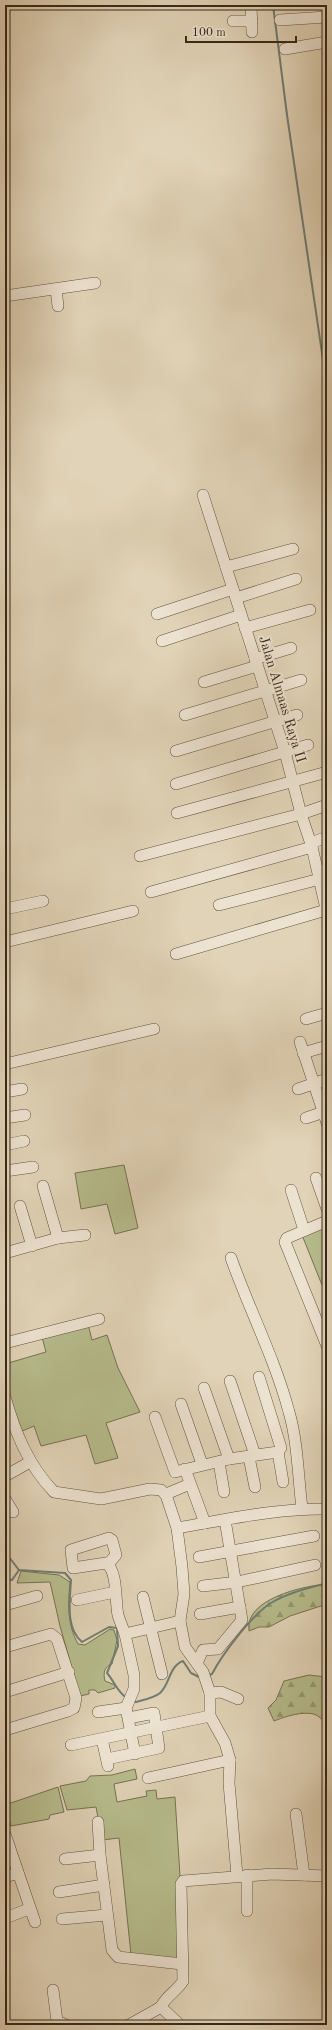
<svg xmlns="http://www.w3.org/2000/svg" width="332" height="2030" viewBox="0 0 332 2030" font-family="'Old Standard TT',serif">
<defs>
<pattern id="forest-firs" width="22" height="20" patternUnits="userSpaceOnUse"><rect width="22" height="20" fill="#b6bb8c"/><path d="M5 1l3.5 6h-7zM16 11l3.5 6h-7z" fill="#959871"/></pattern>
</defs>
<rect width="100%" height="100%" fill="#e1d3b7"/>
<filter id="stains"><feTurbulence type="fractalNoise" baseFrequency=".005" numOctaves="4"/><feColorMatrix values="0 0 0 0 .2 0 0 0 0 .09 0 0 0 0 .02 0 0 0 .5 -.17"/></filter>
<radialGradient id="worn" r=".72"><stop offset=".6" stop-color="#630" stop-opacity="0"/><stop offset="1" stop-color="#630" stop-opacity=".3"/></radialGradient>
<g fill="#b6bb8c" stroke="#767252">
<polygon points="124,1165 138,1228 115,1234 107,1204 81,1209 75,1173"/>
<polygon points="327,1224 327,1283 322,1285 302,1235"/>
<polygon points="88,1324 92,1340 107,1335 118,1368 140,1412 106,1423 118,1458 95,1464 86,1435 41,1446 34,1426 20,1432 5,1383 5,1364 46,1352 42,1337"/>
<path d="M 21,1571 L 59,1575 L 70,1582 C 68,1604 67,1624 78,1644 L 85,1645 L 110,1629 L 114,1630 L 117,1640 L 112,1664 C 104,1667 103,1673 105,1681 L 115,1685 L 115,1688 L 98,1693 L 95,1690 L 89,1690 L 89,1694 L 80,1696 L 60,1626 L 50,1582 L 17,1583 Z"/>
<polygon points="135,1769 137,1779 114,1784 117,1802 147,1796 146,1791 156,1790 157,1799 175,1797 180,1876 181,1960 131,1955 119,1838 102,1840 96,1807 67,1810 60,1786 86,1781 90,1776 112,1775"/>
<polygon points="58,1787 64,1812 50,1815 49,1819 11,1826 5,1805"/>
</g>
<g fill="url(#forest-firs)" stroke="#767252">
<path d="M 327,1584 L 327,1604 L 290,1616 L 269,1627 L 259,1627 L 249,1631 C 244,1599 303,1586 327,1584 Z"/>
<path d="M 309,1675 L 326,1677 L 327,1681 L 327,1725 C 324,1722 321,1718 318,1716 C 307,1709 284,1717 274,1721 L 268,1708 L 276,1700 L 284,1681 Z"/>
</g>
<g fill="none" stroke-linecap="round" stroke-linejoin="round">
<g stroke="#6f7e74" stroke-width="2">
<polyline points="273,5 287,115 327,387"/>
<path d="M 5,1552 L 19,1570 L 65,1573 L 71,1580 C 70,1600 65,1628 82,1642 L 109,1627 L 117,1628 L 118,1646 L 107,1673 C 114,1681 118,1693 127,1698"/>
<polyline points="5,1579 12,1580 19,1570"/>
<path d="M 209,1675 L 212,1674 C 223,1653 252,1615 271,1603 C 287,1593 309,1588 327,1583"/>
<path d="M 132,1700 L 136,1702 C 144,1700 154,1698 160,1693 C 170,1684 169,1666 183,1661 L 191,1673 L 201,1678"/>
</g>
<defs>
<g id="minor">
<polyline points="251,5 252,32"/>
<polyline points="280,20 327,17"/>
<polyline points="233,21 252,21"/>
<polyline points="285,49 327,42"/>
<polyline points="56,289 58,306"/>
<polyline points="5,296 95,283"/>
<polyline points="203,495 285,752 301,814 312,847 327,913"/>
<polyline points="226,567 293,549"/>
<polyline points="236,598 296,579"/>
<polyline points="157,614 233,589"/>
<polyline points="245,628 310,610"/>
<polyline points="162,641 241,615"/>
<polyline points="255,659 291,648"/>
<polyline points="204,682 257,666"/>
<polyline points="185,715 301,680"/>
<polyline points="176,751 297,715"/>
<polyline points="176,784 308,745"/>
<polyline points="177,813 327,772"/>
<polyline points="311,843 327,837"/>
<polyline points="140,856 301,814 327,805"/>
<polyline points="151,892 312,847"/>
<polyline points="219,905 320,879"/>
<polyline points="5,909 43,901"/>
<polyline points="5,942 133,911"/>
<polyline points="176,954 326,910"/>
<polyline points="306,1019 327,1013"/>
<polyline points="300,1042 327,1123"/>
<polyline points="303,1053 327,1046"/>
<polyline points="5,1064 154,1029"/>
<polyline points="298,1089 327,1079"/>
<polyline points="5,1092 22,1089"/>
<polyline points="5,1118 25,1115"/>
<polyline points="306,1118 327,1111"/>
<polyline points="5,1145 24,1141"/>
<polyline points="5,1171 33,1167"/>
<polyline points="316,1178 327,1209"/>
<polyline points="43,1186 58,1238"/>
<polyline points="291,1190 304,1230"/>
<polyline points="20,1206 32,1246"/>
<polyline points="327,1221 287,1238 285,1242 327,1346"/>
<polyline points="5,1253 58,1238 85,1235"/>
<path d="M 231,1258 C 249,1309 275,1359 289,1412 C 298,1443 298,1477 302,1508"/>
<polyline points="5,1343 99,1319"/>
<polyline points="230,1381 255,1455"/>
<polyline points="204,1388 229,1459"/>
<path d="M 5,1397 C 15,1432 28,1465 54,1492 L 101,1499 L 150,1489 L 161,1490 L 166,1495 L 177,1528 L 182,1567 L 184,1594 L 180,1621 L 185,1647 L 203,1672 L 210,1693 L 210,1716 L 225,1743 L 230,1760 L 229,1783 L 237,1876"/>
<polyline points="181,1404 202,1464"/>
<polyline points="155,1417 175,1472 229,1459 278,1452 281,1448 259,1377"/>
<polyline points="278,1452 283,1482"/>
<polyline points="249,1457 255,1487"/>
<polyline points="219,1462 224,1492"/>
<polyline points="185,1469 205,1523"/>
<polyline points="5,1476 30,1462"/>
<polyline points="166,1494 190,1484"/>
<polyline points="5,1499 13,1512"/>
<path d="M 177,1528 C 226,1520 276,1508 327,1509"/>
<polyline points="199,1557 314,1536"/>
<path d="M 108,1564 L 116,1555 L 112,1540 L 109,1538 L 71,1550 L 73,1568 L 106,1563 C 118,1571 115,1602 118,1615 C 120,1622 123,1628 125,1634"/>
<polyline points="203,1586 237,1582 315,1565"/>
<polyline points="143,1597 162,1674"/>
<polyline points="77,1600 115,1592"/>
<polyline points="5,1605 37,1596"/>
<polyline points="200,1614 240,1607"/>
<polyline points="5,1647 51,1634 57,1639 76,1698 74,1708 68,1711 5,1730"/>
<polyline points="197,1663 203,1650 218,1649 242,1620 225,1520"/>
<polyline points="5,1692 69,1672"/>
<polyline points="210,1693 221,1692 238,1699"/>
<polyline points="98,1712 126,1708"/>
<polyline points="102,1739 108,1766"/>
<polyline points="71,1745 210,1716"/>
<polyline points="135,1754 126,1708 134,1689 134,1675 125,1634 180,1621"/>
<polyline points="107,1759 159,1748 154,1713 129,1718"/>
<polyline points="148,1778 230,1760"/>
<polyline points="296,1814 304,1875"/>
<polyline points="98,1822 100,1855 112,1950 118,1957 182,1964"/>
<polyline points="5,1834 35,1922"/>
<polyline points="65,1859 100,1855"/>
<polyline points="247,1875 247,1911"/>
<polyline points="5,1877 18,1873"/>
<polyline points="59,1892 104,1885"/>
<polyline points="5,1918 29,1909"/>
<polyline points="62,1919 107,1915"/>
<polyline points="53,1990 57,2021 66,2025"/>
<polyline points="161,2007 180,2025"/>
<path d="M 129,2025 L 161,2007 C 165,1997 177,1991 183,1981 L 181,1884 L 183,1881 L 272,1874 L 327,1876"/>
</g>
</defs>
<use href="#minor" stroke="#625340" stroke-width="12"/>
<use href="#minor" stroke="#ece2d0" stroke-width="11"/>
</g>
<g text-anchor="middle" stroke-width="4" stroke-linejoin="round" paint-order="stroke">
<g font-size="14" fill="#372818" stroke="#ece2d0">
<text transform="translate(283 699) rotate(73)" y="5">Jalan Almaas Raya II</text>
</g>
</g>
<rect width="332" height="2030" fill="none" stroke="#e1d3b7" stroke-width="20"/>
<rect x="6" y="6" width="320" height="2018" fill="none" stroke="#372818" stroke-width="2"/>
<rect x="10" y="10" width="312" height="2010" fill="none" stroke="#372818"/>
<path d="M186 36v6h110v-6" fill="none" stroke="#372818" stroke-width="2"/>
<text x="192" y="36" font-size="12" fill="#372818" stroke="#ece2d0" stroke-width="3" paint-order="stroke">100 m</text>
<rect width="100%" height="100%" filter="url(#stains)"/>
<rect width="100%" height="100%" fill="url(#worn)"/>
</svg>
